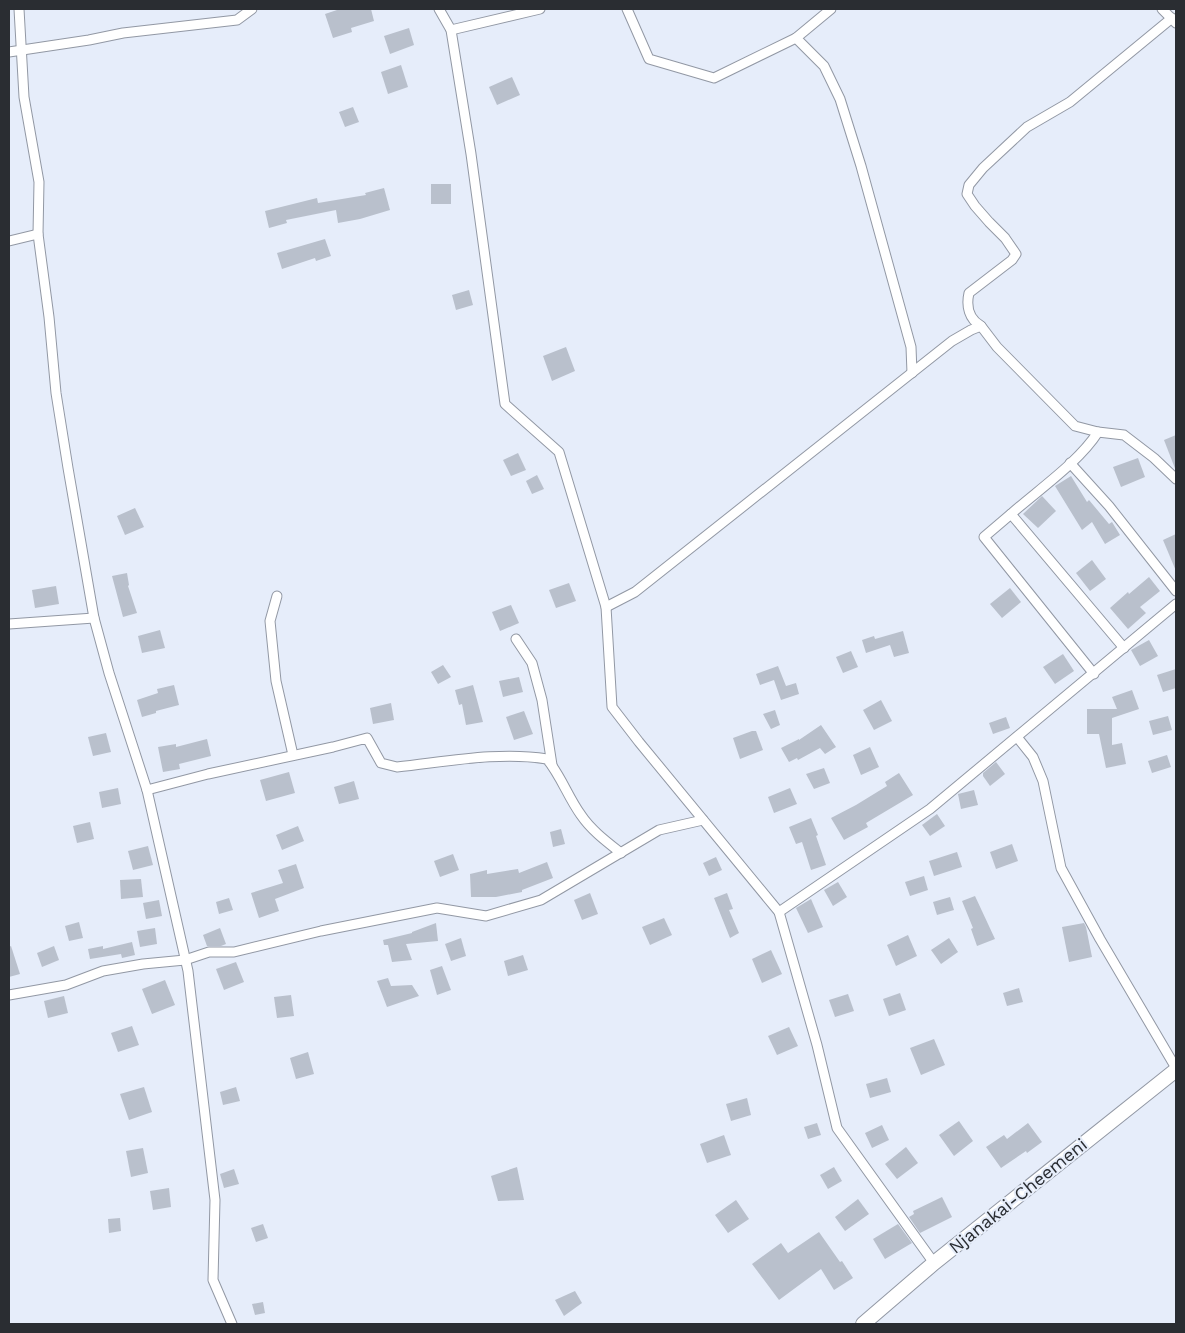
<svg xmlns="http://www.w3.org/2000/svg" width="1185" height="1333" viewBox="0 0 1185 1333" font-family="'Work Sans',sans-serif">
<rect width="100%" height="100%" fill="#e6edfa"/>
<g fill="#b9c0cc">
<polygon points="340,9 371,9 374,21 351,28 352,32 333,38 325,14"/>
<polygon points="409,28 414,45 390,54 384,36"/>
<polygon points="401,65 408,87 388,94 381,72"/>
<polygon points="512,77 520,95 497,105 489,87"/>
<polygon points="353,107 359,122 345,127 339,112"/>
<rect x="431" y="184" width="20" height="20"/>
<polygon points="384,188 390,210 360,219 338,223 336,210 286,220 287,223 269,228 265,211 317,198 318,203 366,195 365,193"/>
<polygon points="325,239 331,256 316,261 315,258 282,269 277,253"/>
<polygon points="469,290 473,305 456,310 452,295"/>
<polygon points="566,347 575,371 552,381 543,356"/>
<polygon points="1176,435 1176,471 1164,440"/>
<polygon points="518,453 526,470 511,476 503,460"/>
<polygon points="1138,458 1145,477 1121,487 1113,467"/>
<polygon points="537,475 544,489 532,494 526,481"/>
<polygon points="1071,476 1087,502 1089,500 1109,524 1112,522 1120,535 1105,544 1092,522 1082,530 1055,486"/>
<polygon points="1042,496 1056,511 1038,528 1023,514"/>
<polygon points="135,508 144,527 125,535 117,516"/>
<polygon points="1176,534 1176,571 1163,540"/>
<polygon points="1092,560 1106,579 1090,591 1076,573"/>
<polygon points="127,573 129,585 128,586 137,613 123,617 112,576"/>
<polygon points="1149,577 1160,591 1140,607 1146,613 1128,629 1110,608 1128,592 1129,594"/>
<polygon points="569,583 576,601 556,608 549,590"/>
<polygon points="56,586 59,604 35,608 32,590"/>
<polygon points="1010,588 1021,602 1002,618 990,604"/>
<polygon points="511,605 519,623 500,631 492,612"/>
<polygon points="160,630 165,648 142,653 138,636"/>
<polygon points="903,631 909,653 894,657 890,645 866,653 862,640 874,636 875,639"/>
<polygon points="1149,640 1158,656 1140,666 1131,650"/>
<polygon points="851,651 858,667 843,673 836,657"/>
<polygon points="1063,654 1074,671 1055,684 1043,667"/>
<polygon points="443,665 451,677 438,684 431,672"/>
<polygon points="778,666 786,686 796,683 799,694 781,700 774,680 760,685 756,674"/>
<polygon points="1176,669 1176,688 1163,692 1157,675"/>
<polygon points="519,677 523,692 503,697 499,681"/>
<polygon points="174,685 179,705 156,711 156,713 142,717 137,700 158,693 157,689"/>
<polygon points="473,685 483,722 466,725 462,704 459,705 455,690"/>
<polygon points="1132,690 1139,709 1112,718 1112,745 1122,743 1126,764 1106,768 1099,734 1087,734 1087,709 1117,709 1112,697"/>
<polygon points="881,700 892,721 874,730 863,710"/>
<polygon points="391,703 394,720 373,724 370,708"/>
<polygon points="775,710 780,725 771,729 763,714"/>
<polygon points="524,711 533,734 514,740 506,717"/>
<polygon points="1168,716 1172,730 1153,735 1149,721"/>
<polygon points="1006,717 1010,728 993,734 989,723"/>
<polygon points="821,725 836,747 825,754 820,748 798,760 797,758 789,762 781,748 799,739 799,740"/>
<polygon points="752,731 756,731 763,750 740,759 733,738"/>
<polygon points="106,733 111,752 93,756 88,737"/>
<polygon points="207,739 211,756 179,764 180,769 163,772 158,747 176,744 176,747"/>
<polygon points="870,747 879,767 861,775 853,755"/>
<polygon points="1167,755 1171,767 1152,773 1148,761"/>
<polygon points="996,762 1005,774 990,786 983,776 983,773"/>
<polygon points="824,768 830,783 814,789 806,774"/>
<polygon points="289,772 295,793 266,801 260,780"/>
<polygon points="899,773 913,795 866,823 868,827 844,840 831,818 856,805 887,786 885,782"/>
<polygon points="354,781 359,799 339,804 334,787"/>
<polygon points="118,788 121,804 102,808 99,792"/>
<polygon points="790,788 797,804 774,813 768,797"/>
<polygon points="974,790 978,805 961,809 958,794"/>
<polygon points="937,814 945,826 930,836 922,825"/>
<polygon points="811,818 818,835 816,836 826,865 811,870 802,842 796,844 789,827"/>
<polygon points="90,822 94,839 77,843 73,826"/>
<polygon points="298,826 304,841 282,850 276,835"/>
<polygon points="561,829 565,844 553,847 550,832"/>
<polygon points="1012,844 1018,861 996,869 990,852"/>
<polygon points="148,846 153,865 133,870 128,851"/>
<polygon points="957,852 962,867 934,876 929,861"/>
<polygon points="453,854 459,870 440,877 434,861"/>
<polygon points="716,857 722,870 709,876 703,863"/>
<polygon points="547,862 553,878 522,890 522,892 496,897 471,897 470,874 487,870 487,874 518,869 519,873"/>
<polygon points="296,864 304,888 275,899 279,911 259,918 251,893 283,883 278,870"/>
<polygon points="924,876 928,890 910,896 905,882"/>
<polygon points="141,879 143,897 121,899 120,880"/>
<polygon points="838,882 847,897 833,906 824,890"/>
<polygon points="590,893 598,914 582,920 574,900"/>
<polygon points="727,893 733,909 729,910 739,933 730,938 714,898"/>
<polygon points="975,896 995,939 977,946 971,929 973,928 962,901"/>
<polygon points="950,897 954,910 937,915 933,902"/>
<polygon points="229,898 233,910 219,914 216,902"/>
<polygon points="811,899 823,927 808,933 796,908"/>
<polygon points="159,900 162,916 146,919 143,903"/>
<polygon points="664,918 672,935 650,945 642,927"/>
<polygon points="79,922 83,938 69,941 65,926"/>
<polygon points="436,923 438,941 406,944 412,960 392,962 388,945 384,945 383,940 412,933 412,932"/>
<polygon points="1084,923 1086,927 1092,957 1069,962 1062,927"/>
<polygon points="155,928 157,944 140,947 137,931"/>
<polygon points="220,928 226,944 221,946 207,946 203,935"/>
<polygon points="908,935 917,956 896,966 887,945"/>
<polygon points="461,938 466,956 451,961 445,944"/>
<polygon points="949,938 958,952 941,964 931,950"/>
<polygon points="132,942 135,955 122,958 121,954 90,959 88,949 103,946 103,949"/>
<polygon points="11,946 20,974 9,977 9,947"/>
<polygon points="54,946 59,960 42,967 37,953"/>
<polygon points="771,950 782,974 762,983 752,959"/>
<polygon points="523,955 528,970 508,976 504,961"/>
<polygon points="236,962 244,982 224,990 216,969"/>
<polygon points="442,966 451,990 437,995 430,970"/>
<polygon points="388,978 391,986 412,985 419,996 387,1007 377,981"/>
<polygon points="165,980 175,1005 152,1014 142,989"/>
<polygon points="1019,988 1023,1002 1007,1006 1003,993"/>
<polygon points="900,993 906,1010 889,1016 883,999"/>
<polygon points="848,994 854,1011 835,1017 829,1000"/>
<polygon points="291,995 294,1016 277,1018 274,997"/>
<polygon points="64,996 68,1013 48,1018 44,1001"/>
<polygon points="132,1026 139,1045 118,1052 111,1033"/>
<polygon points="789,1027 798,1046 777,1055 768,1036"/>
<polygon points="934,1039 945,1065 921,1075 910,1048"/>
<polygon points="308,1052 314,1074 296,1079 290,1058"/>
<polygon points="887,1078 891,1092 870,1098 866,1084"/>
<polygon points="144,1087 152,1112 129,1120 120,1094"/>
<polygon points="236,1087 240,1101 223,1105 220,1092"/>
<polygon points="747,1098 751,1115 731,1121 726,1104"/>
<polygon points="959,1121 973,1141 954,1156 939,1135"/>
<polygon points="817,1123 821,1135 808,1139 804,1127"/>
<polygon points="1028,1123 1042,1142 1027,1153 1026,1151 1001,1168 986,1147 1004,1135 1007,1139"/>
<polygon points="882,1125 889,1140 872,1148 865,1133"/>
<polygon points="724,1135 731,1155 707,1163 700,1144"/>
<polygon points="906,1147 918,1163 897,1179 885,1164"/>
<polygon points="143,1148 148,1173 131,1177 126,1151"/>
<polygon points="517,1167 524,1200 498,1201 491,1176"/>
<polygon points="834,1167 842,1181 828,1189 820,1175"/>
<polygon points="234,1169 239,1184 224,1188 220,1174"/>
<polygon points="169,1188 171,1207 153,1210 150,1191"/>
<polygon points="942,1197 952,1217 920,1233 909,1217 914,1214 913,1211"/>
<polygon points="858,1199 869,1214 845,1231 835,1217"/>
<polygon points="736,1200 749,1219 728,1233 715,1215"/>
<polygon points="120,1218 121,1231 109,1233 108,1219"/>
<polygon points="263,1224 268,1238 256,1242 251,1228"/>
<polygon points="898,1224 912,1243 885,1259 873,1239"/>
<polygon points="819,1232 840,1262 842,1261 853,1278 834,1290 821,1269 779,1300 752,1264 781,1243 788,1253"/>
<polygon points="575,1291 582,1303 564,1316 555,1300"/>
<polygon points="263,1302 265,1313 255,1315 252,1304"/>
</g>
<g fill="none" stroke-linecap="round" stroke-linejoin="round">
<defs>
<g id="minor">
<polyline points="19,9 24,97 39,182 38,234 49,317 56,393 68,468 94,618 109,673 147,790 188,971 215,1200 213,1280 232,1324"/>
<polyline points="439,9 451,30 471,154 505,404 559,452 606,607 612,707 639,742 779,912 817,1045 837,1128 934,1263"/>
<polyline points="627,9 649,59 714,78 796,38 831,9"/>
<polyline points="1162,9 1176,23"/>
<polyline points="451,30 540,9"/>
<polyline points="796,38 824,66 840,99 861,166 911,347 912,373"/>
<polyline points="9,52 89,40 123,33 237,20 252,9"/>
<polyline points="9,241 38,234"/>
<path d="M 981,326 C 969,319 966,306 969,293 L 1012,260 L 1016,254 L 1005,238 L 989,222 L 975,206 L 967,194 L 969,185 L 983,168 L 1027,127 L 1070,102 L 1172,18"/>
<polyline points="1070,463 1109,506 1176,591"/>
<path d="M 1011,514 C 1038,490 1079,462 1098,432"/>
<polyline points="277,596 270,621 276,681 293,755"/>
<polyline points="606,607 635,592 952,341 971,330 981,326 997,347 1075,426 1098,432 1124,435 1154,458 1176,479"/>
<polyline points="9,624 94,618"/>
<polyline points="516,639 532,663 542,700 552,765"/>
<polyline points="1094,674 984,537 1011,514 1124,648"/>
<polyline points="1017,737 1033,757 1043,781 1061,868 1100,939 1176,1068"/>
<path d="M 147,790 L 208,774 L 333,747 L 367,738 L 381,763 L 397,767 C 445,762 499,751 547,759 C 561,776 568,797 581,815 C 591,830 607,842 621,853"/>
<polyline points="779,912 930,809 1176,604"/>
<polyline points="9,995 66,985 103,971 143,964 185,960 209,952 234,952 321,931 437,908 486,916 541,900 659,830 703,820"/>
</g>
<polyline id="secondary" points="863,1324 934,1263 1176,1070"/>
</defs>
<use href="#minor" stroke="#9298a4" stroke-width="11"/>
<use href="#secondary" stroke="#9298a4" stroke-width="16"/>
<use href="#minor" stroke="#fff" stroke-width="9"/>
<use href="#secondary" stroke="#fff" stroke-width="14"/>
</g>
<g text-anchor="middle" stroke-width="4" stroke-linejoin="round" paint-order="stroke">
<g font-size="18" fill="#2a2d32" stroke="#e6edfa">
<text transform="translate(1018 1196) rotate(-39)" y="6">Njanakai-Cheemeni</text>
</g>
</g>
<rect width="1185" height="1333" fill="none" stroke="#2a2d32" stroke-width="20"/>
</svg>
